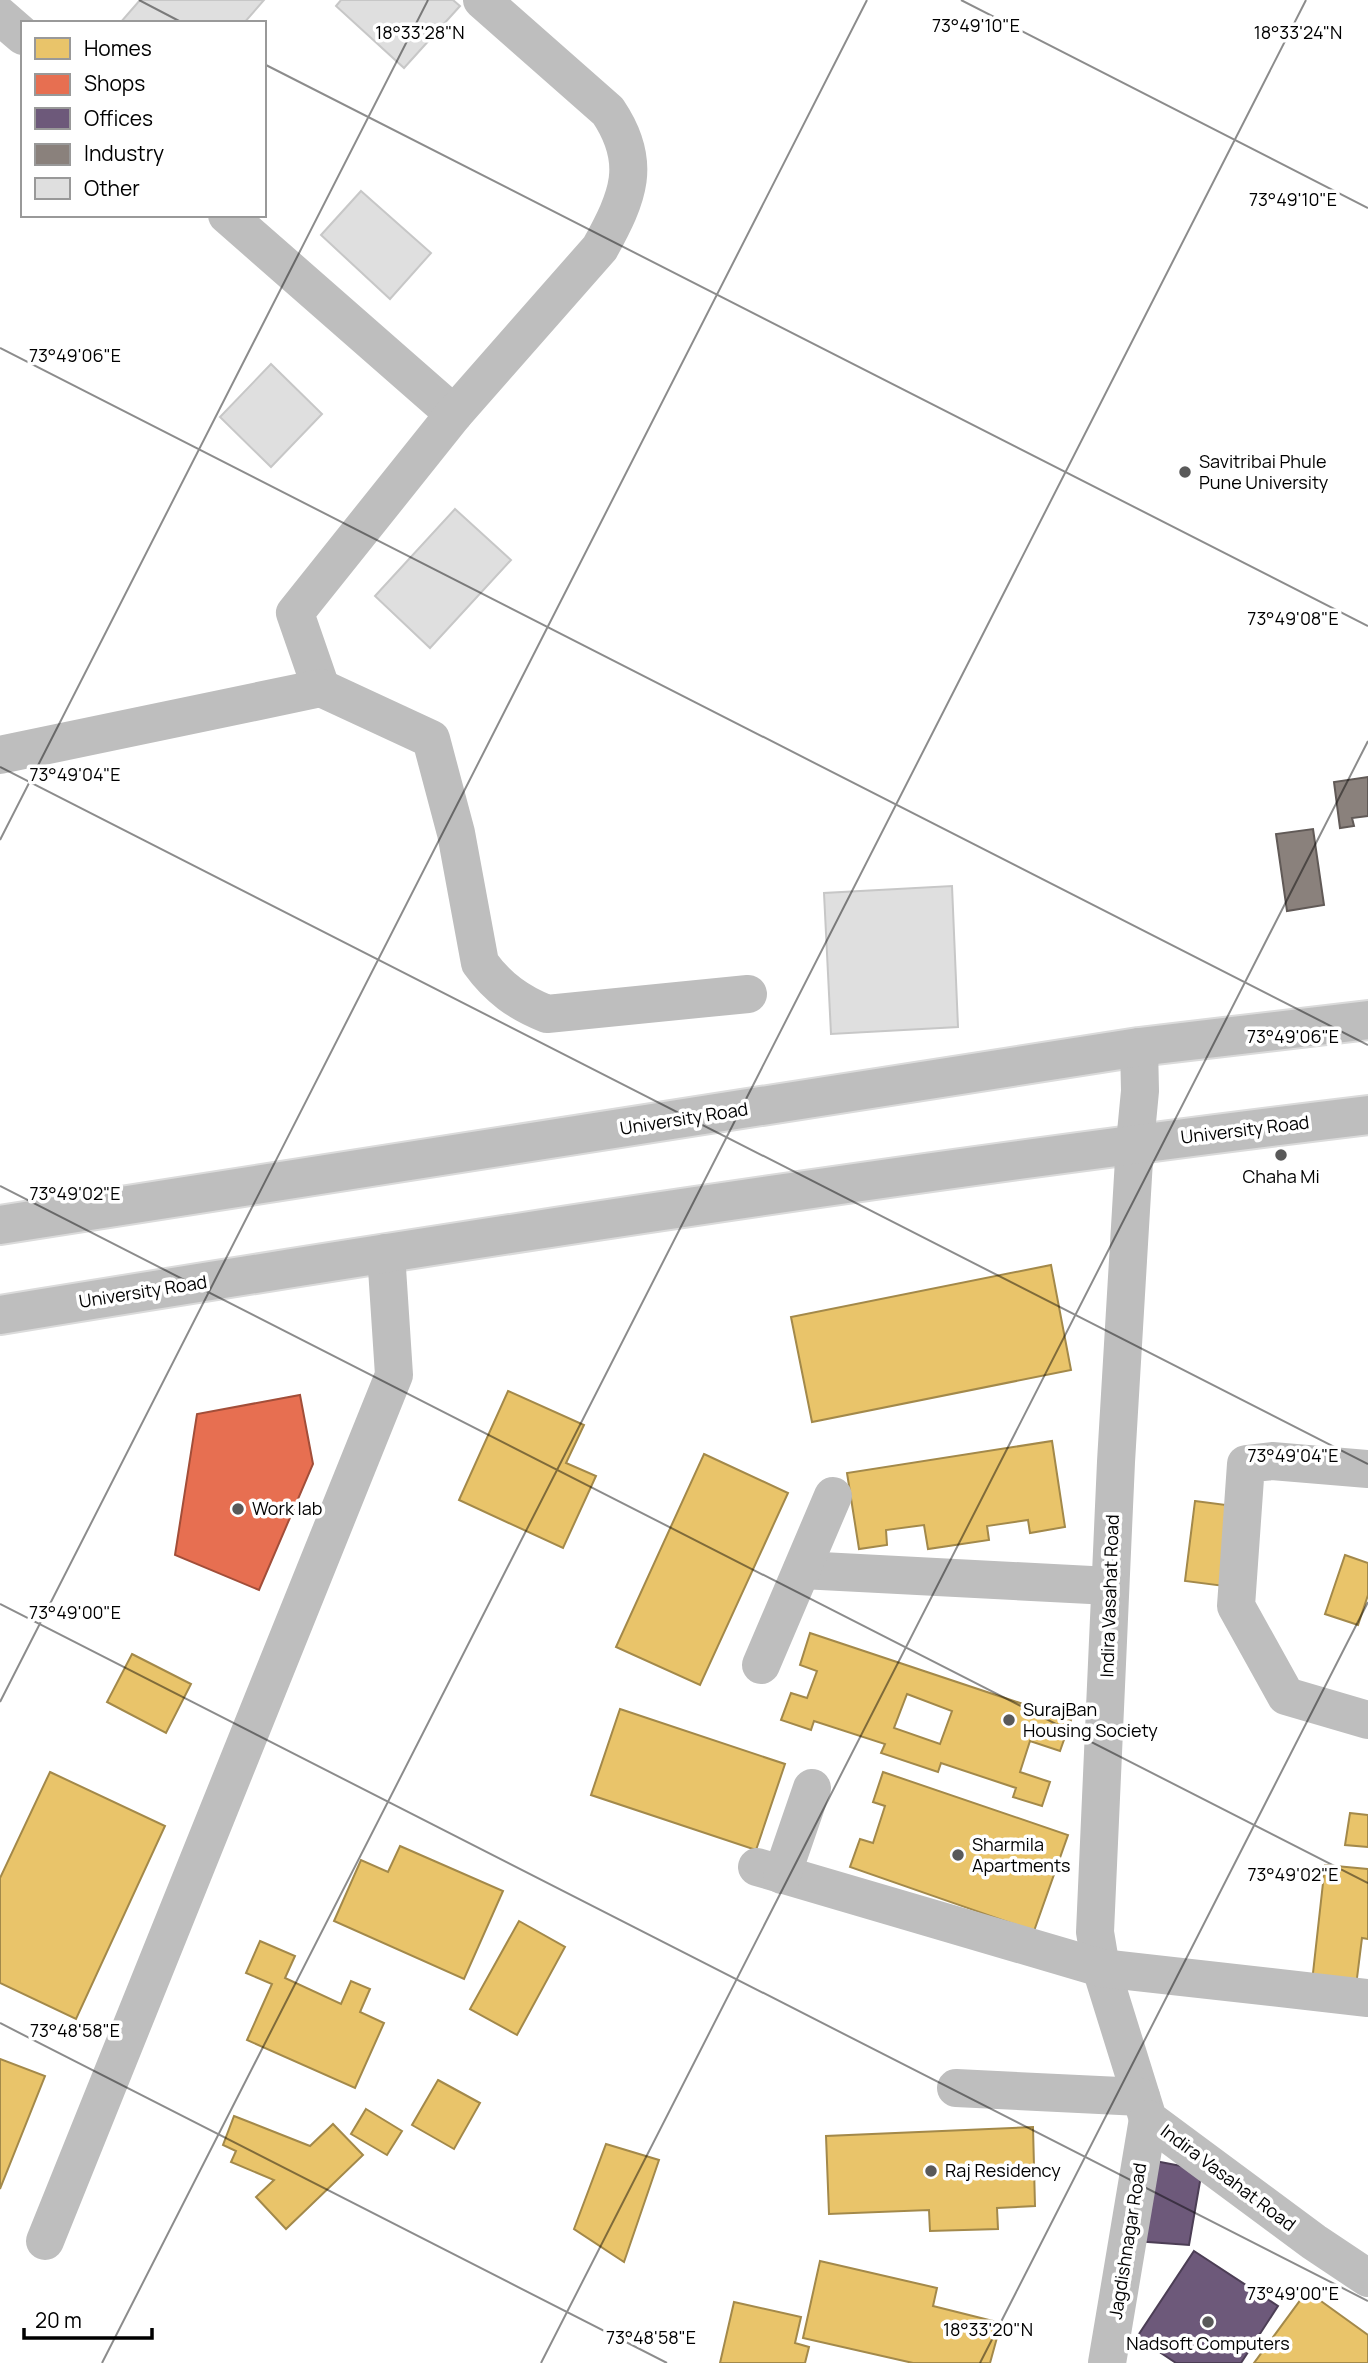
<svg xmlns="http://www.w3.org/2000/svg" width="1368" height="2363" viewBox="0 0 1368 2363" font-family="Manrope,sans-serif">
<rect width="100%" height="100%" fill="#fff"/>
<g fill="#e9c46a" stroke="#a3894a" stroke-width="2" fill-rule="evenodd">
<polygon points="1051,1265 1071,1370 812,1422 791,1317"/>
<polygon points="508,1391 584,1425 566,1463 596,1476 563,1548 459,1500"/>
<polygon points="1052,1441 1065,1527 1030,1533 1028,1520 987,1526 989,1540 928,1549 924,1525 886,1530 887,1545 859,1549 847,1473"/>
<polygon points="704,1454 788,1493 700,1685 616,1647"/>
<polygon points="1195,1501 1234,1506 1224,1586 1185,1581"/>
<polygon points="1345,1555 1368,1563 1368,1595 1358,1625 1325,1614"/>
<path d="M 810,1633 L 1071,1720 L 1060,1751 L 1030,1741 L 1020,1772 L 1050,1782 L 1042,1806 L 1013,1797 L 1016,1788 L 941,1763 L 938,1772 L 881,1753 L 885,1744 L 814,1721 L 811,1730 L 781,1720 L 791,1693 L 807,1698 L 817,1671 L 800,1665 ZM 907,1694 L 952,1711 L 940,1744 L 894,1728 Z"/>
<polygon points="132,1654 191,1684 166,1733 107,1702"/>
<polygon points="620,1709 785,1764 756,1850 591,1795"/>
<polygon points="50,1772 165,1826 76,2019 0,1983 0,1878"/>
<polygon points="883,1772 1068,1835 1034,1931 850,1867 860,1839 873,1843 885,1806 873,1802"/>
<polygon points="1350,1813 1368,1815 1368,1847 1345,1845"/>
<polygon points="400,1846 503,1891 464,1979 334,1921 361,1860 388,1872"/>
<polygon points="1325,1865 1368,1869 1368,1939 1362,1938 1356,1986 1312,1982"/>
<polygon points="519,1921 565,1947 517,2035 470,2009"/>
<polygon points="260,1941 295,1956 285,1978 341,2004 351,1981 370,1989 360,2012 384,2023 355,2088 247,2040 272,1984 246,1973"/>
<polygon points="0,2059 45,2076 0,2189"/>
<polygon points="438,2080 480,2103 454,2149 412,2125"/>
<polygon points="366,2109 402,2131 387,2155 351,2134"/>
<polygon points="234,2116 310,2146 333,2124 363,2155 286,2229 256,2197 274,2180 231,2162 236,2151 223,2145"/>
<polygon points="1033,2127 1035,2206 997,2208 998,2229 930,2231 929,2210 829,2214 826,2136"/>
<polygon points="606,2144 659,2160 624,2262 574,2229"/>
<polygon points="820,2261 937,2288 933,2306 1001,2323 990,2363 913,2363 803,2338"/>
<polygon points="1307,2291 1368,2335 1368,2363 1254,2363"/>
<polygon points="734,2302 801,2317 795,2343 809,2347 805,2363 720,2363"/>
</g>
<polygon fill="#e76f51" stroke="#a24e39" stroke-width="2" points="300,1395 313,1464 259,1590 175,1555 197,1414"/>
<g fill="#6d597a" stroke="#4c3e55" stroke-width="2">
<polygon points="1150,2160 1202,2170 1189,2245 1135,2241"/>
<polygon points="1194,2251 1278,2306 1241,2363 1176,2363 1137,2337"/>
</g>
<g fill="#8a817c" stroke="#615a57" stroke-width="2">
<polygon points="1368,777 1368,816 1352,818 1354,826 1340,828 1334,782"/>
<polygon points="1313,829 1324,905 1287,911 1276,834"/>
</g>
<g fill="#dfdfdf" stroke="#c7c7c7" stroke-width="2">
<polygon points="140,0 264,0 244,23 120,23"/>
<polygon points="341,0 453,0 460,6 404,68 336,6"/>
<polygon points="361,191 431,253 390,299 321,235"/>
<polygon points="271,364 322,414 271,467 220,417"/>
<polygon points="455,509 511,560 430,648 375,596"/>
<polygon points="952,886 958,1027 831,1034 824,893"/>
</g>
<g fill="none" stroke-linecap="round" stroke-linejoin="round">
<defs>
<g id="major">
<polyline points="0,1225 1139,1047 1368,1020"/>
<path d="M 0,1315 C 455,1241 911,1170 1368,1115"/>
</g>
</defs>
<use href="#major" stroke="#dbdbdb" stroke-width="42"/>
<g stroke="#bebebe" stroke-width="38">
<polyline points="0,16 23,36"/>
<polyline points="227,215 454,414"/>
<path d="M 321,688 L 295,613 L 454,414 L 600,248 C 628,197 643,163 608,111 L 482,0"/>
<path d="M 0,755 L 321,688 L 431,739 L 456,833 L 480,963 C 498,988 519,1003 547,1014 L 748,994"/>
<polyline points="1139,1047 1140,1091 1135,1143 1116,1462 1095,1932 1101,1968 1148,2119 1314,2242 1368,2278"/>
<polyline points="1368,1469 1272,1461 1246,1464 1236,1606 1286,1696 1368,1720"/>
<polyline points="802,1570 1110,1586"/>
<polyline points="761,1665 833,1496"/>
<polyline points="757,1867 1101,1968 1368,1998"/>
<polyline points="782,1875 812,1788"/>
<polyline points="956,2088 1141,2097"/>
<polyline points="45,2241 394,1375 386,1253"/>
<polyline points="1107,2363 1148,2119"/>
</g>
<use href="#major" stroke="#bebebe" stroke-width="38"/>
</g>
<path fill="none" stroke="#000" stroke-width="2" stroke-opacity="0.45" d="M 139,0 L 183,23M 961,0 L 1368,208M 264,64 L 1368,626M 0,348 L 1368,1045M 0,767 L 1368,1464M 0,840 L 428,0M 0,1186 L 1368,1883M 0,1604 L 1368,2301M 0,1702 L 867,0M 0,2023 L 667,2363M 102,2363 L 1306,0M 541,2363 L 1368,741M 980,2363 L 1368,1602"/>
<g fill="#595959" stroke="#fff" stroke-width="2.5">
<circle cx="1185" cy="472" r="7"/>
<circle cx="1281" cy="1155" r="7"/>
<circle cx="238" cy="1509" r="7"/>
<circle cx="1009" cy="1720" r="7"/>
<circle cx="958" cy="1855" r="7"/>
<circle cx="931" cy="2171" r="7"/>
<circle cx="1208" cy="2322" r="7"/>
</g>
<g text-anchor="middle" stroke-width="7" stroke-linejoin="round" paint-order="stroke">
<g font-size="18" fill="#000" stroke="#fff" text-anchor="start">
<text x="1199" y="468">Savitribai Phule<tspan x="1199" dy="21">Pune University</tspan></text>
<text x="1281" y="1183" text-anchor="middle">Chaha Mi</text>
<text x="252" y="1515">Work lab</text>
<text x="1023" y="1716">SurajBan<tspan x="1023" dy="21">Housing Society</tspan></text>
<text x="972" y="1851">Sharmila<tspan x="972" dy="21">Apartments</tspan></text>
<text x="945" y="2177">Raj Residency</text>
<text x="1208" y="2350" text-anchor="middle">Nadsoft Computers</text>
</g>
<g font-size="18" fill="#000" stroke="#fff">
<text transform="translate(684 1119) rotate(-9)" y="6">University Road</text>
<text transform="translate(1245 1130) rotate(-7)" y="6">University Road</text>
<text transform="translate(143 1292) rotate(-9)" y="6">University Road</text>
<text transform="translate(1110 1596) rotate(-88)" y="6">Indira Vasahat Road</text>
<text transform="translate(1228 2178) rotate(37)" y="6">Indira Vasahat Road</text>
<text transform="translate(1128 2241) rotate(-81)" y="6">Jagdishnagar Road</text>
</g>
</g>
<g font-size="18" text-anchor="middle" fill="#000" stroke="#fff" stroke-width="7" stroke-linejoin="round" paint-order="stroke">
<text x="976" y="32">73°49'10"E</text>
<text x="420" y="39">18°33'28"N</text>
<text x="1298" y="39">18°33'24"N</text>
<text x="1293" y="206">73°49'10"E</text>
<text x="75" y="362">73°49'06"E</text>
<text x="1293" y="625">73°49'08"E</text>
<text x="75" y="781">73°49'04"E</text>
<text x="1293" y="1043">73°49'06"E</text>
<text x="75" y="1200">73°49'02"E</text>
<text x="1293" y="1462">73°49'04"E</text>
<text x="75" y="1619">73°49'00"E</text>
<text x="1293" y="1881">73°49'02"E</text>
<text x="75" y="2037">73°48'58"E</text>
<text x="1293" y="2300">73°49'00"E</text>
<text x="988" y="2336">18°33'20"N</text>
<text x="651" y="2344">73°48'58"E</text>
</g>
<rect x="21" y="21" width="245" height="196" fill="#ffffff" stroke="#999999" stroke-width="2"/>
<rect x="35" y="38" width="35" height="21" fill="#e9c46a" stroke="#999999" stroke-width="2"/>
<text x="84" y="56" font-size="21" fill="#000000">Homes</text>
<rect x="35" y="74" width="35" height="21" fill="#e76f51" stroke="#999999" stroke-width="2"/>
<text x="84" y="91" font-size="21" fill="#000000">Shops</text>
<rect x="35" y="108" width="35" height="21" fill="#6d597a" stroke="#999999" stroke-width="2"/>
<text x="84" y="126" font-size="21" fill="#000000">Offices</text>
<rect x="35" y="144" width="35" height="21" fill="#8a817c" stroke="#999999" stroke-width="2"/>
<text x="84" y="161" font-size="21" fill="#000000">Industry</text>
<rect x="35" y="178" width="35" height="21" fill="#dfdfdf" stroke="#999999" stroke-width="2"/>
<text x="84" y="196" font-size="21" fill="#000000">Other</text>
<path d="M24 2328v10h128v-10" fill="none" stroke="#000000" stroke-width="3.5"/>
<text x="35" y="2328" font-size="21" fill="#000000" stroke="#ffffff" stroke-width="5" paint-order="stroke">20 m</text>
</svg>
